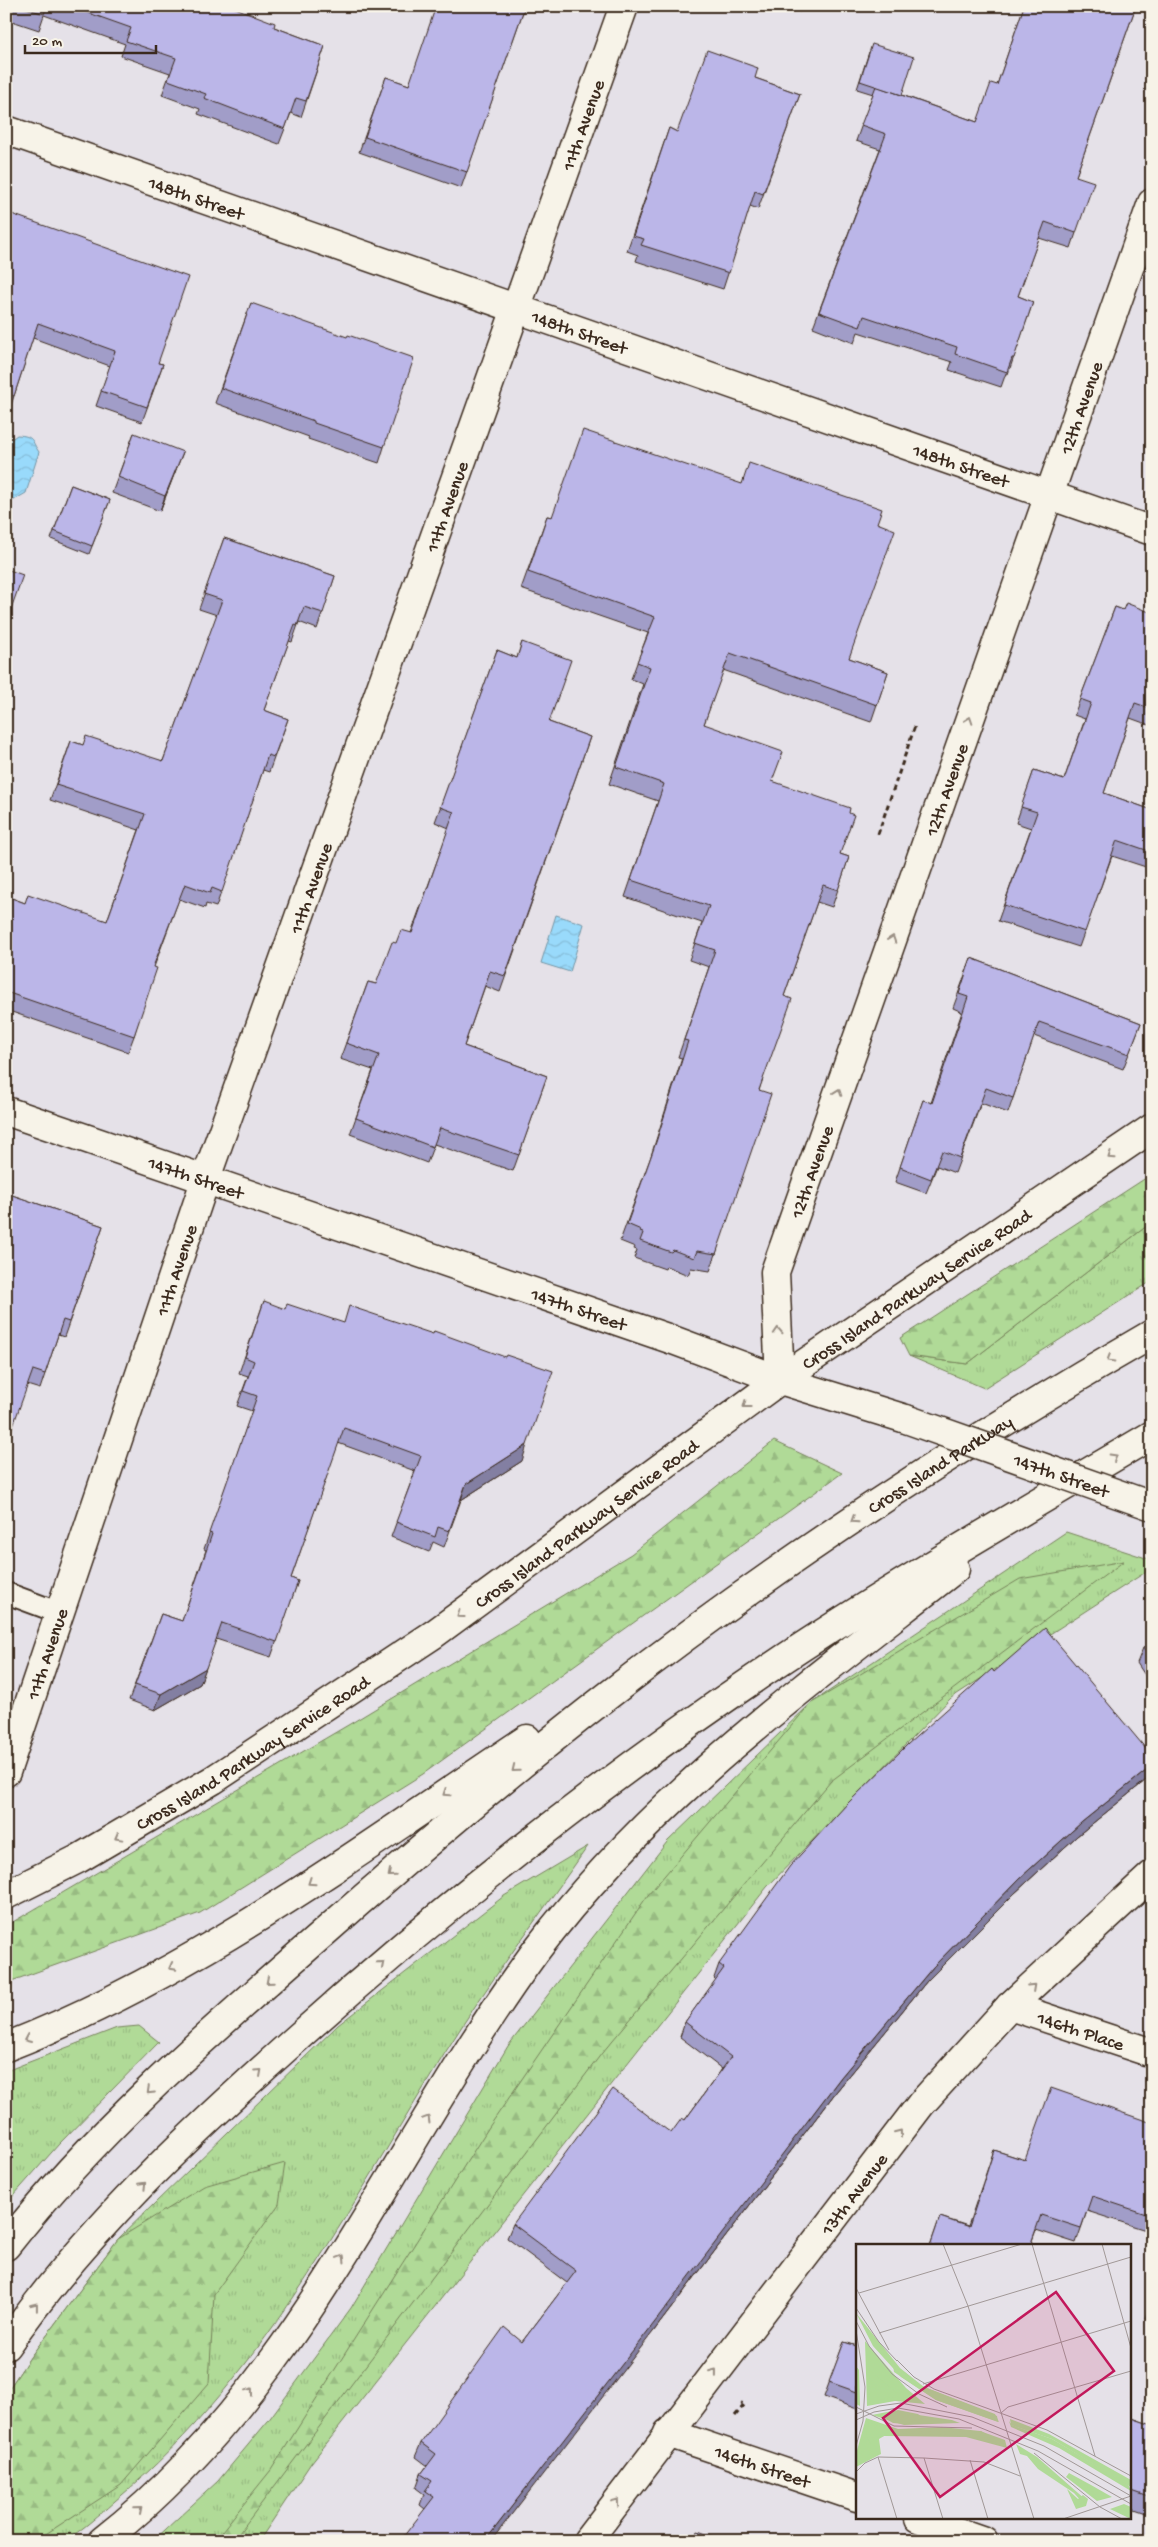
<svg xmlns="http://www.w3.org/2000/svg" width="1158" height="2547" viewBox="0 0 1158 2547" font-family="'Gochi Hand',sans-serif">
<defs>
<pattern id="grass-tufts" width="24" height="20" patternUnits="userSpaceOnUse" patternTransform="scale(1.25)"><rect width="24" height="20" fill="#b0da97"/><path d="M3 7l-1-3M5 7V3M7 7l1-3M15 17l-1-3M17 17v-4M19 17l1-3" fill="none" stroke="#98bb82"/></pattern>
<pattern id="forest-firs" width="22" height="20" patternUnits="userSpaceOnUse" patternTransform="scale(1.25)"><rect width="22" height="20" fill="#b0da97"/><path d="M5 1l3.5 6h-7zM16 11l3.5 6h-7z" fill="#98bb82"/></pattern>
<pattern id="water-waves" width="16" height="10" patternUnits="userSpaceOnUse" patternTransform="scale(1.25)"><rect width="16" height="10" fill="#99dafb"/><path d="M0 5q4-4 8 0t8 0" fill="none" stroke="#85bbd7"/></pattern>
</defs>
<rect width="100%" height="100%" fill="#e5e1e8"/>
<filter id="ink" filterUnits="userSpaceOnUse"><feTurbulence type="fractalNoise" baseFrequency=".02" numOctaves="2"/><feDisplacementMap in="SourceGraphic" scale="10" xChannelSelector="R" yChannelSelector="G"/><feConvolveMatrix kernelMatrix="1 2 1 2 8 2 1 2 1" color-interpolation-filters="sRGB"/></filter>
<g filter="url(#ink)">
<g fill="url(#grass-tufts)" stroke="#76825a">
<polygon points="1152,1222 1152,1281 984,1388 909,1356 967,1364"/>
<polygon points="1066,1532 1152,1560 1152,1568 951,1698 767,1887 311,2463 259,2541 153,2541 218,2481 268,2421 351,2308 508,2046 667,1842 810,1704"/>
<path d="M 588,1846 C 547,1905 503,1963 464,2023 C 356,2191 272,2370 115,2501 C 105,2510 73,2538 63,2541 C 48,2544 22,2541 6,2541 L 6,2393 L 31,2356 L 118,2239 L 338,2025 L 504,1896 Z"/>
<polygon points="139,2026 159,2042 59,2144 6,2204 6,2071 117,2028"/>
</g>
<g fill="url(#forest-firs)" stroke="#76825a">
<polygon points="1152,1174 1152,1222 967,1364 909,1356 900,1338"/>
<polygon points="774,1441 842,1473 423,1774 200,1913 6,1983 6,1926 355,1721 631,1554"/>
<polygon points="1124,1561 831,1781 602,2053 233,2541 214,2541 271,2470 489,2127 648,1895 810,1704 1020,1579"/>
<polygon points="285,2163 279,2204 214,2294 209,2383 121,2485 35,2541 6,2541 6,2393 31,2356 118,2239 204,2186"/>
</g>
<g fill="url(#water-waves)" stroke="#7394a3">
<path d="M 17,435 C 35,436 31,441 39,452 L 26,493 L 14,500 L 6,500 L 6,443 Z"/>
<polygon points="556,915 584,924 570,972 541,963"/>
</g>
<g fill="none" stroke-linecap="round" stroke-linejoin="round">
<defs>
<polyline id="service" points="6,1593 60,1613"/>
<g id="minor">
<path id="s1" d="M 6,130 L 1152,531"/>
<path id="s2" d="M 780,1380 L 775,1272 L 1152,203"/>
<path id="s3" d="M 6,1772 L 206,1178 L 624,6"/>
<path id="s4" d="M 1010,2006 L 1152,2053"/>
<path id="s5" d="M 668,2433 L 857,2497"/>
<polyline points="918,2518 984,2541"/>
<path id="s6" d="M 587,2541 L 921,2104 L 1010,2006 L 1152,1875"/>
</g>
<g id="tertiary">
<path id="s7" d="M 6,1111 L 673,1340 L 780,1380 L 906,1419"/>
<path id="s8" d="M 6,1895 L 78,1859 L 213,1780 L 434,1634 L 780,1380 L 1152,1128"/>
</g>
<g id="motorway">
<path d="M 6,2047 C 194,1974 360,1850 527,1739"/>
<path id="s9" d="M 6,2246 C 98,2128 215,2028 327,1930 C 419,1849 513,1769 610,1694 C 781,1561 964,1442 1152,1334"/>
<path d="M 6,2346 C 86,2230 191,2133 295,2040 C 444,1906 601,1782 767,1670 C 892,1586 1023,1511 1152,1435"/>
<path d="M 102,2541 C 300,2388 391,2149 535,1952 C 650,1798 806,1686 955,1569"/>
</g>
</defs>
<use href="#service" stroke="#3b2a1e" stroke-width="24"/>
<use href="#minor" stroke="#3b2a1e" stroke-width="31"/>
<use href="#tertiary" stroke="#3b2a1e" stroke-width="31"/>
<use href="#motorway" stroke="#3b2a1e" stroke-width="31"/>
<g stroke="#3b2a1e" stroke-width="3" stroke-dasharray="5 4" stroke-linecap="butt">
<polyline points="878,834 915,726"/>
<polyline points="735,2416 745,2404 741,2403"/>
</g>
<use href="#service" stroke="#f7f3e8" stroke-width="20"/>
<use href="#minor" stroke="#f7f3e8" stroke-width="28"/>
<use href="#tertiary" stroke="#f7f3e8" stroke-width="28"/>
<use href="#motorway" stroke="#f7f3e8" stroke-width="28"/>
<defs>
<g id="tertiary-bridge">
<path id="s10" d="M 906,1419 L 1152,1506"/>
</g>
</defs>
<use href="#tertiary-bridge" stroke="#3b2a1e" stroke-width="31" stroke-linecap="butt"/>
<use href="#tertiary-bridge" stroke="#f7f3e8" stroke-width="28"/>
</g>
<g fill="#a19dc8" stroke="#3b2a1e">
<polygon points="6,6 230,6 274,27 325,46 301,117 291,113 279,144 198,114 200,109 162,95 170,73 121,56 125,44 44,15 39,30 6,19"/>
<polygon points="525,6 461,188 359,152 386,77 409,85"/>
<polygon points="774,6 802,6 800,12 785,7 784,10"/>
<polygon points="1017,6 1136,6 1076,176 1076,233 1071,248 1039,238 1018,296 1033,302 1008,374 1006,373 1001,387 949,370 952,362 858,332 854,343 813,327 880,149 856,141 873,94 857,89 869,52 902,95 977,122 997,85 1023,9"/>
<polygon points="755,78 800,94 758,209 750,206 723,289 636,261 638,255 627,251 669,128 677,132"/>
<polygon points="6,212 158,363 163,364 142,422 96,406 110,366 33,338 9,411 6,410"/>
<polygon points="251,303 384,447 379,463 308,439 309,437 215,403"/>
<polygon points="134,433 177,467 160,511 112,493"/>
<polygon points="741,484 877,523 849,658 888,672 871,722 723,670 704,724 772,781 849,813 840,854 849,857 832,907 817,902 784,996 716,1254 710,1271 691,1268 688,1275 666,1266 665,1269 634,1258 637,1250 634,1249 635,1247 620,1241 650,1159 682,1058 678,1057 709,967 689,960 702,923 625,897 658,801 609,784 643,684 631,679 648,633 521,589 547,516 552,517"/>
<polygon points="71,485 110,500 89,554 51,539"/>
<polygon points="224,538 335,576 317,629 299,622 292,642 289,641 264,710 288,719 269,772 263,770 216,907 206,904 205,908 179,899 154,967 134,1036 128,1052 6,1010 6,896 25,903 107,921 139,830 50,800 71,741 83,745 163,761 217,615 199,609"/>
<polygon points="1115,607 1123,610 1152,613 1152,726 1130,718 1104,793 1152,810 1152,869 1112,856 1079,947 998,921 1031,828 1016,823 1034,770 1064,780 1085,719 1074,715"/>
<polygon points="522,642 549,722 590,737 500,992 485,986 464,1046 547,1076 513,1171 434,1144 427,1163 350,1134 373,1070 340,1059 368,982 376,984 411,933 449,828 435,822 497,650 517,658"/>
<polygon points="971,958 1141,1023 1123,1069 1034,1036 1008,1113 981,1103 955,1173 937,1166 926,1193 895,1182 923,1100 931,1103 962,1012 953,1008"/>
<polygon points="6,1193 103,1226 64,1337 58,1335 40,1389 27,1385"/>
<polygon points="264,1301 522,1461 461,1500 444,1547 433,1542 429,1552 391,1537 415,1471 338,1443 291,1578 298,1581 271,1657 216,1639 200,1684 155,1710 129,1700 161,1614 182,1621 206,1550 204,1549 252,1411 237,1406 248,1376 239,1373"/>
<polygon points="1152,1642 1152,1686 1137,1663 1143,1648"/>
<polygon points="994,1672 1152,1756 1151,1776 1077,1836 1015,1893 927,1981 836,2092 653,2332 425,2509 420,2505 424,2494 416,2488 421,2474 427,2466 415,2457 421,2443 522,2342 567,2283 507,2238 513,2224 671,2133 685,2120 722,2069 680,2037 685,2022 716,1980 714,1978 719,1964"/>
<polygon points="1152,2123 1152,2232 1087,2211 1076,2243 1036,2230 1030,2246 930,2246 940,2217 968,2226 994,2150 1025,2160"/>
<polygon points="1152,2298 1152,2320 1145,2318"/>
<polygon points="844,2342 857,2346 857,2409 824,2397"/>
<polygon points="1129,2417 1152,2425 1152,2515 1129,2507"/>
</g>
<g fill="#837fa2" stroke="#3b2a1e">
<polygon points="183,452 177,467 160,511 165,496"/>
<polygon points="527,1445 522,1461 461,1500 466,1484"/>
<polygon points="206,1668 200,1684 155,1710 161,1694"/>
<polygon points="1152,1766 1151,1776 1077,1836 1015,1893 927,1981 836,2092 653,2332 491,2541 485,2541 841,2077 933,1967 1020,1878 1082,1822"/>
</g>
<g fill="#bbb6e8" stroke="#3b2a1e">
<polygon points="20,6 47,6 44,14"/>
<polygon points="69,6 230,6 275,23 274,27 325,46 306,101 296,98 285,129 204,98 206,94 168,80 176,58 126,41 131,28"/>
<polygon points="436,6 525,6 467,172 365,137 386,77 409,85"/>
<polygon points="1024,6 1136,6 1076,176 1094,182 1076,233 1045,222 1018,296 1033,302 1014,358 1012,358 1007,372 955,354 957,347 864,316 860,327 819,312 886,134 861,125 876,86 977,122 991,83 997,85"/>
<polygon points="872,44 914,57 902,95 860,81"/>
<polygon points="707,50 758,68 755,78 800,94 763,194 755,191 729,273 641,245 644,239 633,236 669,128 677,132"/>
<polygon points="6,212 188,277 158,363 163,364 147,407 101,391 115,351 38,323 14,396 6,394"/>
<polygon points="251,303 347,337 348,335 414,358 384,447 314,423 314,421 221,388"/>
<polygon points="583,430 742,484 749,463 882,509 877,523 895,530 849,658 888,672 877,705 730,653 704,724 783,752 772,781 850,808 849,813 854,815 840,854 849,857 838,890 823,885 784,996 792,999 759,1090 771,1094 716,1254 697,1251 694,1258 673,1250 671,1252 640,1241 643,1233 640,1232 641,1230 627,1224 656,1142 688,1041 684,1040 715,950 695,943 709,906 631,880 664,784 616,767 650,667 637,662 655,617 528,572 547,516 552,517"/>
<polygon points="134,433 183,452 165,496 118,477"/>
<polygon points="71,485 110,500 92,546 54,531"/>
<polygon points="224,538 335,576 323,613 304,607 297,626 295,625 264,710 288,719 274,757 268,755 222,892 212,888 210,893 185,884 153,967 157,968 134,1036 6,992 6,896 25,903 28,894 107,921 145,814 56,785 71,741 83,745 86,736 163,761 222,600 204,594"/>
<polygon points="6,569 23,575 8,617 6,616"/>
<polygon points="1126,603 1152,613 1152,709 1135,703 1104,793 1152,810 1152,852 1117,840 1085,932 1004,905 1037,812 1021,807 1034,770 1064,780 1091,703 1080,699 1115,607 1123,610"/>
<polygon points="522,642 571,660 549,722 590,737 505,976 490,971 464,1046 547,1076 519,1155 440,1128 433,1147 356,1118 379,1055 346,1043 368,982 376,984 392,942 396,943 401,930 412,933 454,812 440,807 497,650 517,658"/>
<polygon points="971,958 1141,1023 1129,1054 1039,1022 1013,1098 986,1088 960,1158 942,1151 931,1179 900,1167 923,1100 932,1103 968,997 959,994"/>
<polygon points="6,1193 103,1226 69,1322 63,1320 45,1374 33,1370 6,1445"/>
<polygon points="264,1301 285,1309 287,1304 344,1323 349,1306 433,1334 434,1331 505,1357 506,1355 553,1371 527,1445 466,1484 449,1531 438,1527 435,1537 396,1522 421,1456 344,1428 291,1578 298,1581 277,1642 222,1623 206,1668 161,1694 135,1685 161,1614 182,1621 212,1534 209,1533 257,1396 243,1391 254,1361 245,1357"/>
<polygon points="1045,1628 1152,1756 1152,1766 1082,1822 1020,1878 933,1967 841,2077 658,2318 485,2541 400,2541 434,2497 425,2491 432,2481 421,2474 436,2454 421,2443 504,2327 522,2342 576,2271 513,2224 613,2089 671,2133 682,2118 685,2120 731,2057 685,2022 724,1968 719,1964 790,1866 847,1804 908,1744 992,1669 994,1672"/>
<polygon points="1152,1642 1152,1661 1143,1648"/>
<polygon points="1051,2088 1152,2123 1152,2216 1092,2196 1081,2228 1041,2215 1030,2246 930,2246 940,2217 969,2227 994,2150 1025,2160"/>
<polygon points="844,2342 857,2346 857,2392 829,2382"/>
<polygon points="1129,2417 1152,2425 1152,2498 1129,2490"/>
<polygon points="698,2531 726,2541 695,2541"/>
</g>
<defs><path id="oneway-chevron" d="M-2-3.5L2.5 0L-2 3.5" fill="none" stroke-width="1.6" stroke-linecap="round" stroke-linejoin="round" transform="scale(1.25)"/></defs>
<g stroke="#998e83">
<use href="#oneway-chevron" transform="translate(969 720) rotate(-71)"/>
<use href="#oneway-chevron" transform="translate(892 939) rotate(-71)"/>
<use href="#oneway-chevron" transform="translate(838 1092) rotate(-71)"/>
<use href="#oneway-chevron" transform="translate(1111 1156) rotate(146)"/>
<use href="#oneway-chevron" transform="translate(778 1331) rotate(-93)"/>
<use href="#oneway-chevron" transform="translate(1110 1359) rotate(149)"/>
<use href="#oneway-chevron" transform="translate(746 1405) rotate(143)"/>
<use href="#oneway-chevron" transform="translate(1114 1457) rotate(-31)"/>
<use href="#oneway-chevron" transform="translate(854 1520) rotate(147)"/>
<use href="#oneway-chevron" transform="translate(460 1615) rotate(144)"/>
<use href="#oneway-chevron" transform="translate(515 1769) rotate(141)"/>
<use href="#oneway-chevron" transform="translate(446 1793) rotate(146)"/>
<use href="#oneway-chevron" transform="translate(118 1837) rotate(151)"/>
<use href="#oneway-chevron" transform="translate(391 1874) rotate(139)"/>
<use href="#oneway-chevron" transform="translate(311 1882) rotate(146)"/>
<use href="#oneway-chevron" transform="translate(381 1964) rotate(-41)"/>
<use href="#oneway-chevron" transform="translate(172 1967) rotate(152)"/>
<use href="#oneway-chevron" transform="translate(269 1981) rotate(139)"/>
<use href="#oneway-chevron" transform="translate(1032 1987) rotate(-43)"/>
<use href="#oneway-chevron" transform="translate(27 2039) rotate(156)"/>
<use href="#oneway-chevron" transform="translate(259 2072) rotate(-42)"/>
<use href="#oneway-chevron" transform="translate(150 2091) rotate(136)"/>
<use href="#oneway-chevron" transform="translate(427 2119) rotate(-59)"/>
<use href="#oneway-chevron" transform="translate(899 2133) rotate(-52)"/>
<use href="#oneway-chevron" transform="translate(143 2185) rotate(-46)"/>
<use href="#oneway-chevron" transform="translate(342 2258) rotate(-59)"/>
<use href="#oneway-chevron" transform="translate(35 2306) rotate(-52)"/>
<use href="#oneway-chevron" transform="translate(714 2372) rotate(-52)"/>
<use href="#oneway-chevron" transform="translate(250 2391) rotate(-53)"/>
<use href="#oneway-chevron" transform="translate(616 2502) rotate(-53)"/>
<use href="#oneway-chevron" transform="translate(139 2510) rotate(-41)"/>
</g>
</g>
<g text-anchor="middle" stroke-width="5" stroke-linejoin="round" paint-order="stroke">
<g font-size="19" fill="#3b2a1e" stroke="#f7f3e8">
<text dy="7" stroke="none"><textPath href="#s3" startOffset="1745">11th Avenue</textPath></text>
<text dy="7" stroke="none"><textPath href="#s1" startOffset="202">148th Street</textPath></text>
<text dy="7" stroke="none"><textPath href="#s1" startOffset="608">148th Street</textPath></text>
<text dy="7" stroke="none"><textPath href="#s2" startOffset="1025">12th Avenue</textPath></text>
<text dy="7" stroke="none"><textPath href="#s1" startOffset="1012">148th Street</textPath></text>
<text dy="7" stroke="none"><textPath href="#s3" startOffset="1340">11th Avenue</textPath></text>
<text dy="7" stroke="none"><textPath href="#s2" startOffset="620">12th Avenue</textPath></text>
<text dy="7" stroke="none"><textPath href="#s3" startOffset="935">11th Avenue</textPath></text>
<text dy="7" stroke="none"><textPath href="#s2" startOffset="215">12th Avenue</textPath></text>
<text dy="7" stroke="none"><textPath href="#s7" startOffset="201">147th Street</textPath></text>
<text dy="7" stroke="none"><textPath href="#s3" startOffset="530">11th Avenue</textPath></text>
<text dy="7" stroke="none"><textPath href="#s8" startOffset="1095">Cross Island Parkway Service Road</textPath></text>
<text dy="7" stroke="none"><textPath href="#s7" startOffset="606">147th Street</textPath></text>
<text dy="7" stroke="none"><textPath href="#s9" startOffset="1222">Cross Island Parkway</textPath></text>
<text dy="7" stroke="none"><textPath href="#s10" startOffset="165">147th Street</textPath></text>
<text dy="7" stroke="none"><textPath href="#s8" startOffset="690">Cross Island Parkway Service Road</textPath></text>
<text dy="7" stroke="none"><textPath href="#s3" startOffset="125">11th Avenue</textPath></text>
<text dy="7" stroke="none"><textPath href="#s8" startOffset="285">Cross Island Parkway Service Road</textPath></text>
<text dy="7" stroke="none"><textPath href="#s4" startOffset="75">146th Place</textPath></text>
<text dy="7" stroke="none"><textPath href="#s6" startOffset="438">13th Avenue</textPath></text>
<text dy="7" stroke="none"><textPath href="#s5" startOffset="100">146th Street</textPath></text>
</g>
</g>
<g transform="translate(856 2244)">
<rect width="275" height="275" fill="#e5e1e8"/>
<path d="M 0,69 L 44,124 L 68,143 L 139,170 L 143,178 L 80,156 L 45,133 L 17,102 ZM 9,97 L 50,144 L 69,160 L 39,157 L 11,162 ZM 36,167 L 96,176 L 104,179 L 48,181 L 16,171 ZM 10,174 L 42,185 L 86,183 L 124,187 L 149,196 L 151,204 L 110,193 L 28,192 L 23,195 L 25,210 L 0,223 L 0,210 ZM 153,177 L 156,181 L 196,195 L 272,240 L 275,247 L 203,204 L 155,183 ZM 211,245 L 222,255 L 227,251 L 232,255 L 230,262 L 220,265 Z" fill="#b0da97"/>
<path d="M 37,121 L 61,140 L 141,172 L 142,178 L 80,156 L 38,128 ZM 0,122 L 3,126 L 4,162 L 0,160 ZM 13,126 L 41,149 L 38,153 L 14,158 ZM 42,166 L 62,170 L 67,174 L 48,180 L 37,179 L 23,171 ZM 154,175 L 193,190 L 275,236 L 275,243 L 196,195 L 155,181 ZM 13,178 L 38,188 L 125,187 L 150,201 L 120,192 L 39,189 L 21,194 L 21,210 L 12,206 L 15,200 L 10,192 ZM 160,200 L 181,213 L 230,256 L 226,258 L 218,249 L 182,225 L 171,212 L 164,210 ZM 213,229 L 235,241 L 256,253 L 241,257 L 210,233 ZM 268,260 L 275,263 L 275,275 L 254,265 Z" fill="#b0da97"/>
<path fill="none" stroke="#a19897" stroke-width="1" d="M 87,0 L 112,62 L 178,275M 176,0 L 239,212M 246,0 L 275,104M 0,44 L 33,106M 3,49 L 166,0M 0,64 L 23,98 L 41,117M 0,77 L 13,102 L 36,130 L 63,150 L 91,163M 0,86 L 9,143 L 7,177 L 0,202M 23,89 L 275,13M 41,116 L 58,133 L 78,145 L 191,186 L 275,232M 67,140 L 275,77M 0,163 L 38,182 L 116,184M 145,169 L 152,163 L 275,127M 0,170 L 23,162 L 45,159 L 116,173 L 188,202 L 275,252M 0,176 L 18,168 L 42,164 L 103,175 L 182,207 L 275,260M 178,209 L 244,263M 22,213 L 41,275M 68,214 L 87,275M 114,216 L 132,275M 0,228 L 9,219 L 22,213 L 68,214 L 128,218 L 164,232M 244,263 L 266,275M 207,275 L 275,252"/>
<path fill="#c2185b" fill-opacity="0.15" stroke="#c2185b" stroke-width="2.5" d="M 200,48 L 258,127 L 84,253 L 27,174 Z"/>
<rect width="275" height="275" fill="none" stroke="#3b2a1e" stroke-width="2.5"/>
</g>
<rect width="1158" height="2547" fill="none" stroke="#f7f3e8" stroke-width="25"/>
<rect x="12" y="12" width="1133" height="2522" fill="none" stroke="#3b2a1e" stroke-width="2" filter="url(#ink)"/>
<path d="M25 45v8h131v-8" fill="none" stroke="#3b2a1e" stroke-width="2.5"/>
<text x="32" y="45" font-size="15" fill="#3b2a1e" stroke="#f7f3e8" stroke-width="4" paint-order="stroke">20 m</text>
</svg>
